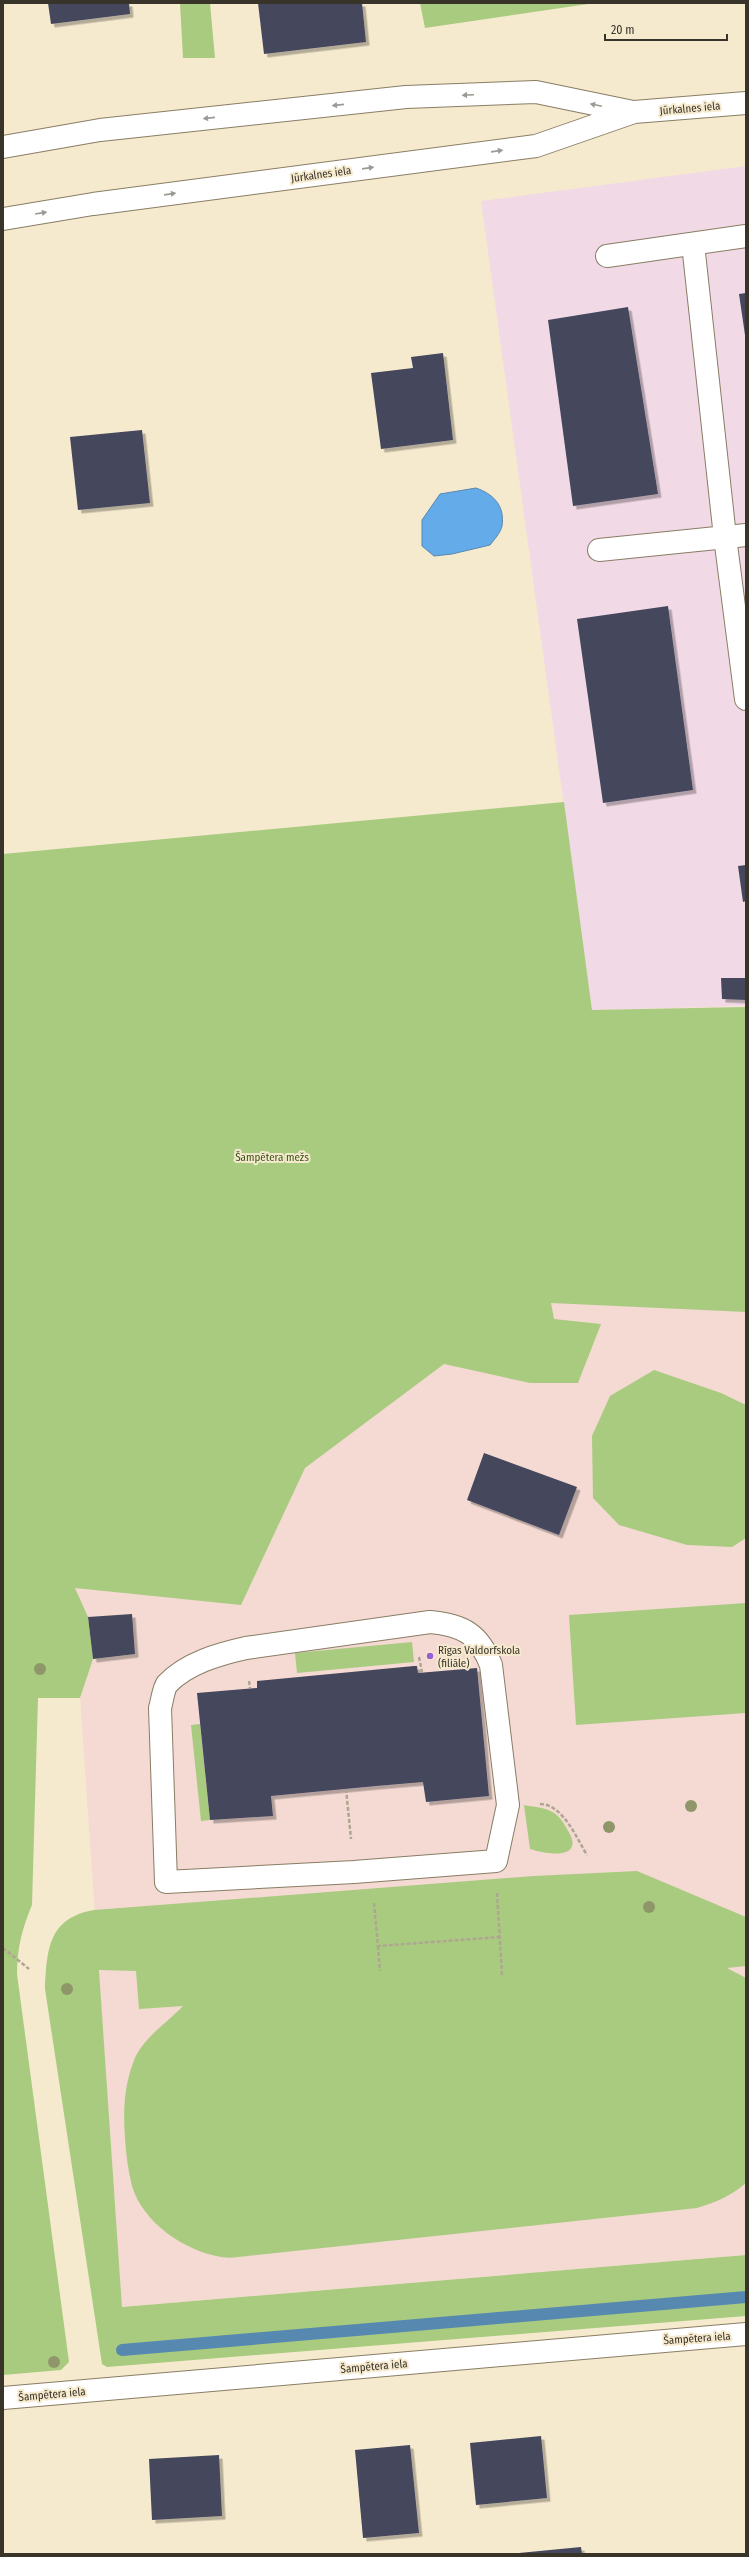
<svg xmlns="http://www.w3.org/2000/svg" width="749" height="2557" viewBox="0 0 749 2557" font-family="'Fira Sans Condensed',sans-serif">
<defs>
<filter id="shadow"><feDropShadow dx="3.5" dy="3.5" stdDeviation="0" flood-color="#0004"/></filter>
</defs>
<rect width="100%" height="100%" fill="#f6eace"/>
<polygon fill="#f1d9e5" points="746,166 746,1006 592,1010 481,201"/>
<polygon fill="#f4dad2" points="746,1007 746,2255 122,2307 80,1698 93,1659 135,1654 132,1614 88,1617 74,1587 592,1010"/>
<g fill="#a9cb80">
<polygon points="180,3 210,3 215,58 183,58"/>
<polygon points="420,3 595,3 425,28"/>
<path d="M 564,802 L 592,1010 L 746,1007 L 746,1312 L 551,1303 L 554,1319 L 601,1324 L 578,1383 L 530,1383 L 444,1364 L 305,1468 L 241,1605 L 75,1588 L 88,1617 L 93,1659 L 80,1698 L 38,1698 L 32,1905 C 22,1929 17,1948 17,1974 L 69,2362 L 61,2370 L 3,2375 L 3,854 Z"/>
<polygon points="654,1370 721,1393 746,1405 746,1538 732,1547 687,1545 619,1525 593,1498 592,1436 610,1396"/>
<polygon points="746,1603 746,1713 576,1725 569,1615"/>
<polygon points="412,1642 414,1662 297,1673 295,1653"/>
<polygon points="200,1724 210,1820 201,1821 191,1725"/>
<path d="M 524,1805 C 533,1807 545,1807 554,1813 C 559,1816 564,1823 567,1829 C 587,1860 548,1855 530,1849 Z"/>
<path d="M 637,1871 L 746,1917 L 746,1966 L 727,1968 L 746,1978 L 746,2183 C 731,2196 716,2202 697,2208 L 257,2255 C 246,2256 232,2259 221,2257 C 185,2251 143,2223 132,2186 C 128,2170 126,2154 125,2138 C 123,2113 124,2087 133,2063 C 141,2039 167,2023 183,2006 L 139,2009 L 136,1971 L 99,1970 L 122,2307 L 746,2255 L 746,2316 L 107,2367 L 102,2364 L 45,1989 C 47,1950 48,1918 94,1910 L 534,1876 Z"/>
</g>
<path fill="#64ace9" stroke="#5788b0" d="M 476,488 C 493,494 505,505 502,526 C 501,532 494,540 490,545 L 452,554 L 434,556 L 422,546 L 422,520 L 440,494 Z"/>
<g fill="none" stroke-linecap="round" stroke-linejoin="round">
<polyline stroke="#5788b0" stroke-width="12" points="122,2350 746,2297"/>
</g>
<g fill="#44465d" filter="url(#shadow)">
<polygon points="48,3 129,3 130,14 51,24"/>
<polygon points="258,3 362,3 366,42 264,54"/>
<polygon points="746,293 746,335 745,335 739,294"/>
<polygon points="628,307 658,494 573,506 548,320"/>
<polygon points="443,353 453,440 381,449 371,373 413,368 411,357"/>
<polygon points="142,430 150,503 78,510 70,437"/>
<polygon points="668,606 693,790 603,803 577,619"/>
<polygon points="746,865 746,901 743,902 738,866"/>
<polygon points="721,978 746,978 746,1000 722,999"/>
<polygon points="484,1453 577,1487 559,1535 467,1500"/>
<polygon points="132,1614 135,1654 93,1659 88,1617"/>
<polygon points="414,1666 417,1666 418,1673 477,1668 489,1796 426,1802 423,1782 376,1786 271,1796 273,1816 210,1820 197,1693 257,1688 257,1681"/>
<polygon points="541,2436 547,2498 476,2505 470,2443"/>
<polygon points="410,2445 419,2533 363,2538 355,2450"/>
<polygon points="219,2455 222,2516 152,2520 149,2459"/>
<polygon points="581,2547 582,2554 520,2554 519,2553"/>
</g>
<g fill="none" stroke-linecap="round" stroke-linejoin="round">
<defs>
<g id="minor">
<polyline points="3,147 100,130 406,97 536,92 633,112"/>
<polyline points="3,219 93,204 536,146 634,112 746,103"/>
<polyline points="693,244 725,537 746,699"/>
<polyline points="607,256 746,236"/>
<polyline points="599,550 746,535"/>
<path d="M 430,1622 C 463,1625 479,1634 491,1665 L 508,1805 L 496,1861 L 354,1872 L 166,1882 L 160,1708 C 162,1702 163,1690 167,1684 C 187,1663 219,1654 246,1648 Z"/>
<polyline points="3,2398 746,2334"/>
</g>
</defs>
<use href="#minor" stroke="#897d65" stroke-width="24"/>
<g stroke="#afa691" stroke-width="2.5" stroke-dasharray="4 2" stroke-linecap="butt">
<polyline points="419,1657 422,1672"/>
<polyline points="249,1681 250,1688"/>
<polyline points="346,1789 351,1839"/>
<path d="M 540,1804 C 563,1804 577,1839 587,1855"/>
<polyline points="497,1893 502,1975"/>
<polyline points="374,1903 378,1946 500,1937"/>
<polyline points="378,1946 380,1971"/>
<polyline points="3,1948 29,1969"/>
</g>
<use href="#minor" stroke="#fff" stroke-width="22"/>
</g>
<g fill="#8f966a">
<circle cx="40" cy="1669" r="6"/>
<circle cx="691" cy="1806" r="6"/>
<circle cx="609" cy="1827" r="6"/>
<circle cx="649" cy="1907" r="6"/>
<circle cx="67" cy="1989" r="6"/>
<circle cx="54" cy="2362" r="6"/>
</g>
<defs><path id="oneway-solid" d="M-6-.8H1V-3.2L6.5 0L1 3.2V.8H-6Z"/></defs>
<g fill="#9c9a94">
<use href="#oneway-solid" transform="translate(468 95) rotate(178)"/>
<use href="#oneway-solid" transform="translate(338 105) rotate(174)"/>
<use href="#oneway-solid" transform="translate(596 105) rotate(-168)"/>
<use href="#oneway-solid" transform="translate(209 118) rotate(174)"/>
<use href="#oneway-solid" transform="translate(497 151) rotate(-8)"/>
<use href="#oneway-solid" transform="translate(368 168) rotate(-8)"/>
<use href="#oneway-solid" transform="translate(170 194) rotate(-8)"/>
<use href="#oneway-solid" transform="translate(41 213) rotate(-9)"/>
</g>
<circle fill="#955fd7" stroke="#f6eace" stroke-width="1.5" cx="430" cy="1656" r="4"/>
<g text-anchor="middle" stroke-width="4" stroke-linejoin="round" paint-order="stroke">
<g font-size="11" fill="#39342a" stroke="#f6eace">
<text transform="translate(690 108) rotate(-5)" y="4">Jūrkalnes iela</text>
<text transform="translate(321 174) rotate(-8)" y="4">Jūrkalnes iela</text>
<text transform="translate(697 2338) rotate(-4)" y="4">Šampētera iela</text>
<text transform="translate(374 2366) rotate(-5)" y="4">Šampētera iela</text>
<text transform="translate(52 2394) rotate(-5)" y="4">Šampētera iela</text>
</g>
<g font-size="11" fill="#3a5118" stroke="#f6eace">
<text x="272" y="1161">Šampētera mežs</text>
</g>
<g font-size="11" fill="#39342a" stroke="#f6eace" text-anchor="start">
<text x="438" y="1654">Rīgas Valdorfskola<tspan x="438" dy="13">(filiāle)</tspan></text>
</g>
</g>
<rect width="749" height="2557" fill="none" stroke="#39342a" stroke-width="8"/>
<path d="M605 34v6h122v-6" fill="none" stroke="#39342a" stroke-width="2"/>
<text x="611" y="34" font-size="12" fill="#39342a" stroke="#f6eace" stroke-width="3" paint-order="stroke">20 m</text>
</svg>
